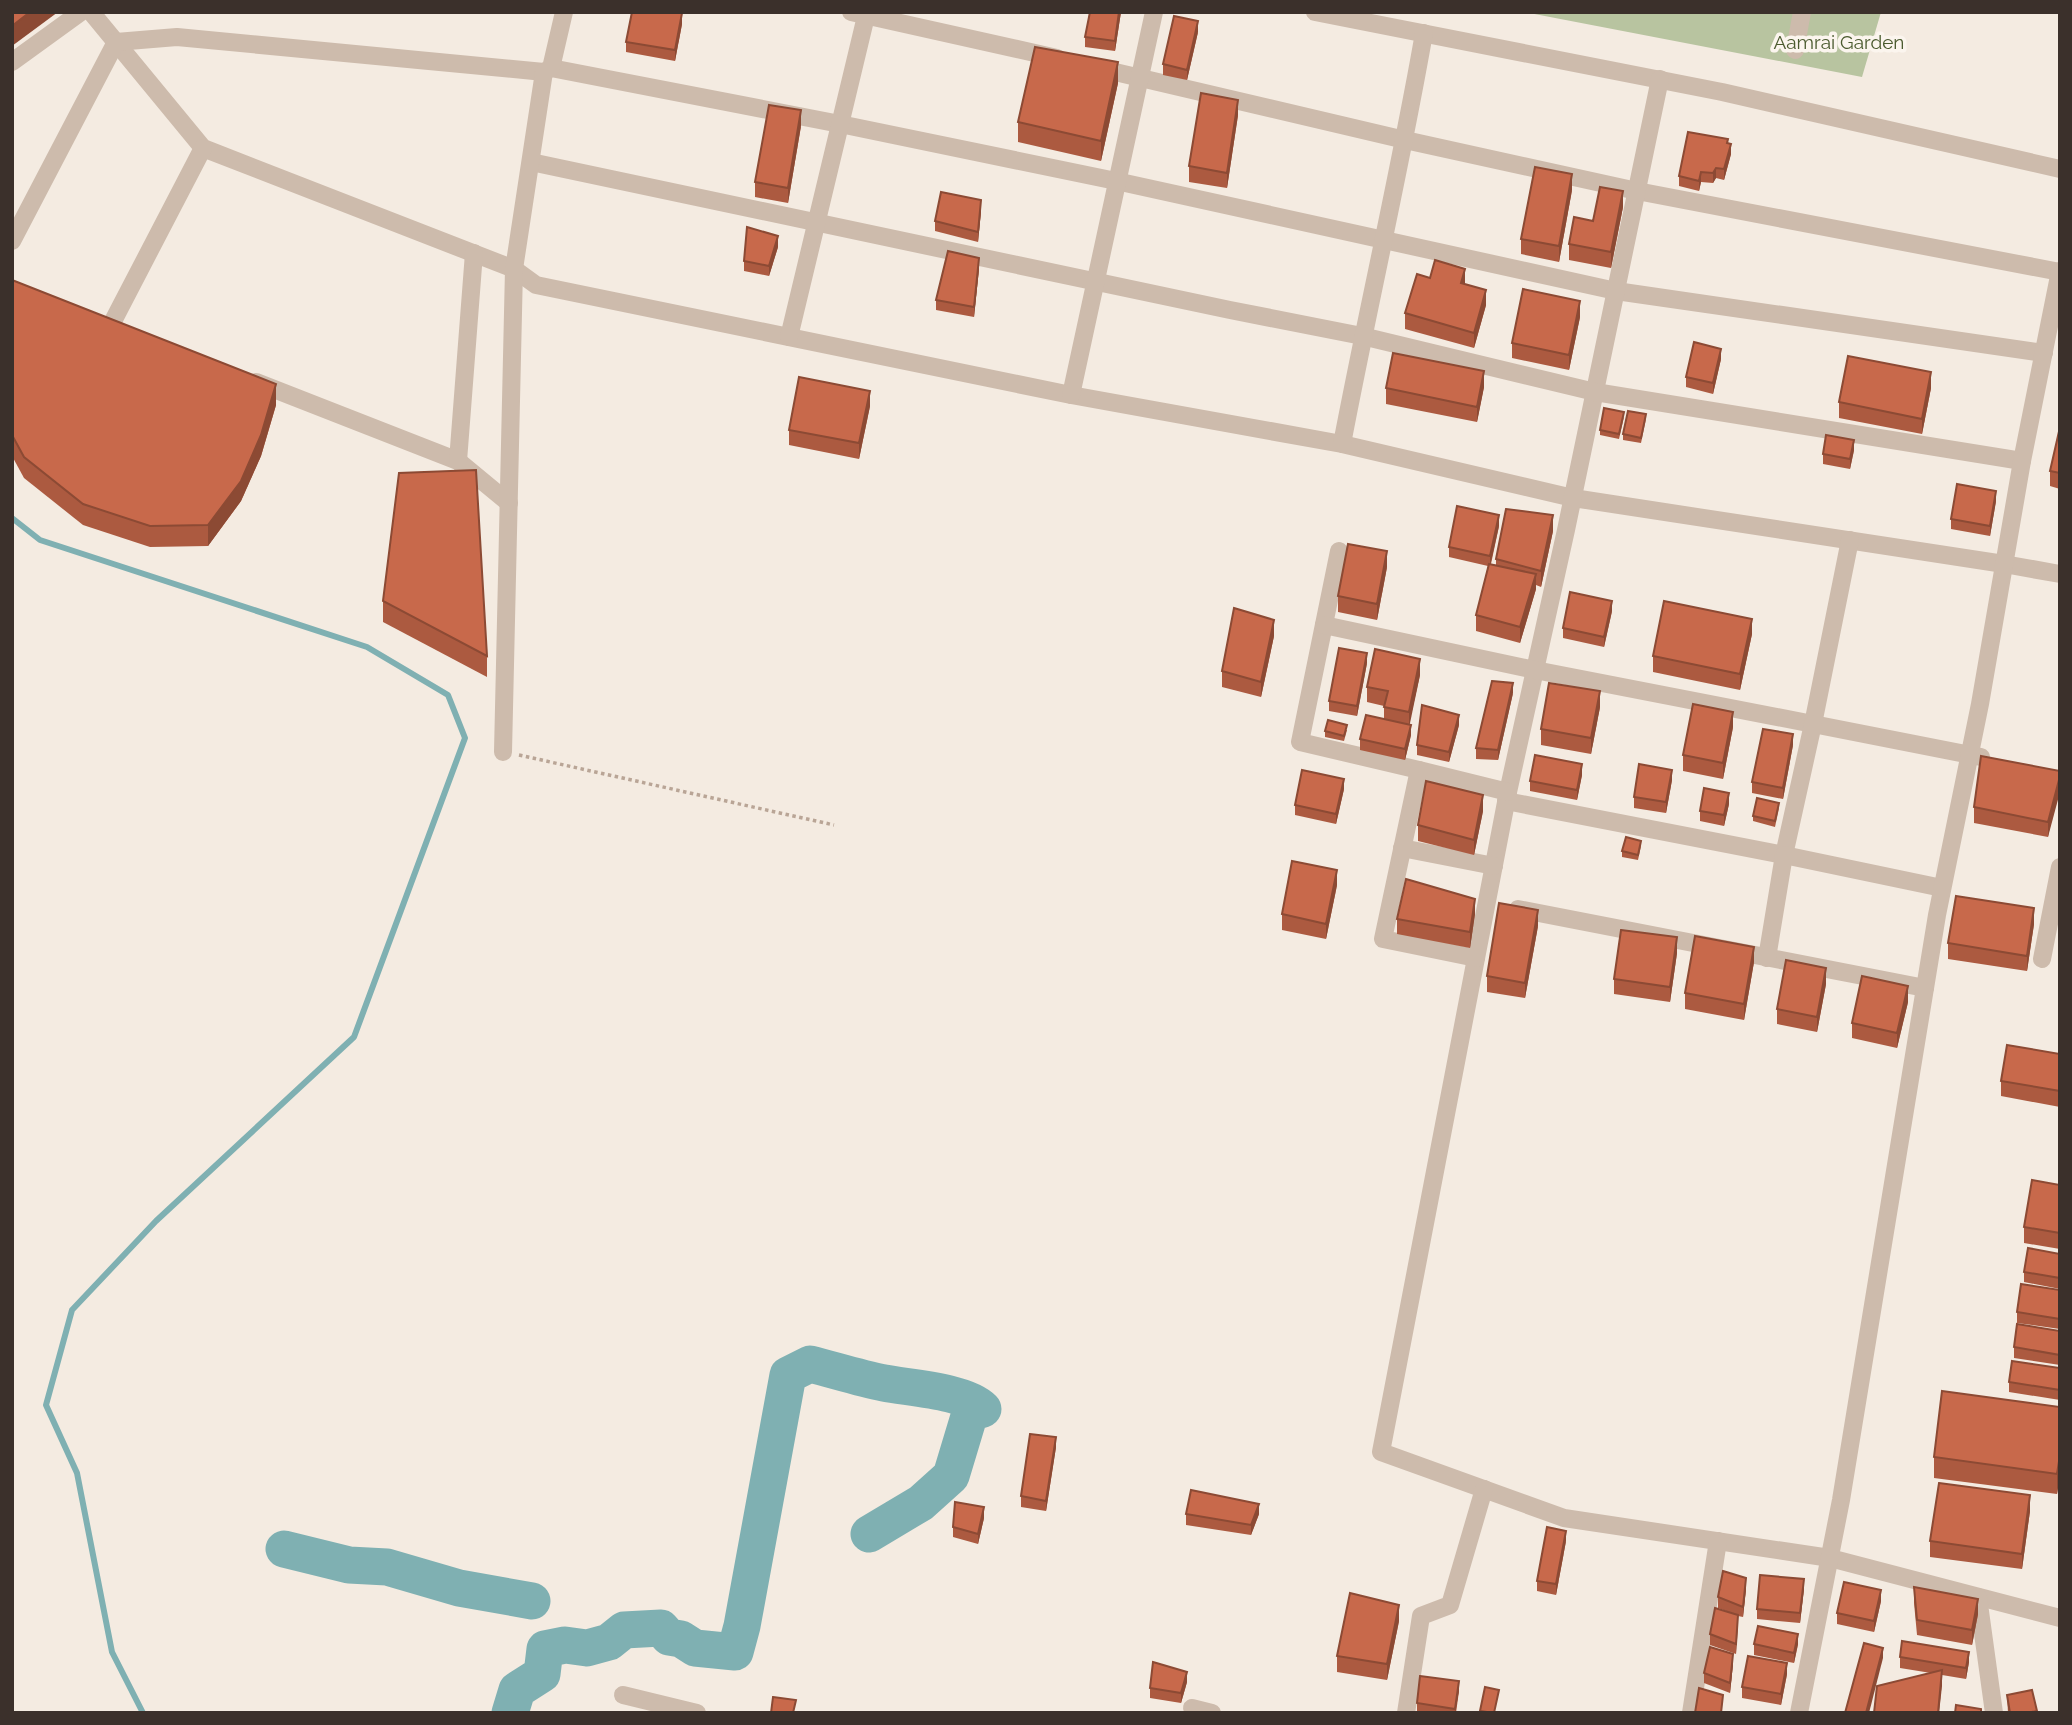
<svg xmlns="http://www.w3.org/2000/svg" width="2072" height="1725" viewBox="0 0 2072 1725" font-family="Raleway,sans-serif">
<rect width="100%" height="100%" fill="#f4ebe1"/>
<polygon fill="#b8c4a0" points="1524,12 1881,12 1862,77"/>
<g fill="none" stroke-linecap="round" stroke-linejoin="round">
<polyline stroke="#7fb0b2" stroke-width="6" points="12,518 40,540 367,647 448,695 465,738 354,1037 156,1221 72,1310 46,1405 77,1473 112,1652 143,1713"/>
<g stroke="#7fb0b2" stroke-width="37">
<polyline points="284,1549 349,1565 387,1567 459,1588 532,1601"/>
<path d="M 510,1713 L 517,1690 L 542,1674 L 545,1649 L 565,1645 L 587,1648 L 609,1642 L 624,1630 L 661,1628 L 669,1637 L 681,1639 L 695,1648 L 735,1652 L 742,1626 L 788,1375 L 810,1364 C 834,1370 859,1378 884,1383 C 910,1388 965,1391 983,1409 L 970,1413 L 951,1476 L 921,1503 L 869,1534"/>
</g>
<polyline stroke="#b9a596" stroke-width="3.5" stroke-dasharray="3.5 3.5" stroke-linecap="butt" points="519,755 834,825"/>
<g stroke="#cdbbac" stroke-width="18">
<polyline points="91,12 203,148 514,269 536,285 1071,395 1342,444 1573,498 2004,564 2060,574"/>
<polyline points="851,12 1057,58"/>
<polyline points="1315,12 1722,92 2060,169"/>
<polyline points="1795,50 1802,12"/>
<polyline points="12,62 81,12"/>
<polyline points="551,68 840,124 1116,181 1616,291 2044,353"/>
<polyline points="1098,68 1405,140 1637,191 2060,272"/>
<polyline points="1660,79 1566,530 1508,792 1381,1452 1564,1518 1830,1558 2060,1618"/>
<polyline points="531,162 1230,310 1362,336 1595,392 2022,461"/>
<polyline points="12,241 116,42 177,37 544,72"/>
<polyline points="111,325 203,148"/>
<polyline points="789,337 867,12"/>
<polyline points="256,382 458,461 509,503"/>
<polyline points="1071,395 1154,12"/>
<path d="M 1342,444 C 1368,307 1400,171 1424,33"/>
<polyline points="458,461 474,253"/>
<polyline points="1339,551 1300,742 1419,770"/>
<polyline points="1324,625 1535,670 1813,724 1850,540"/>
<polyline points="503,752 514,269 544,72 551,68 564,12"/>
<polyline points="1506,801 1784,855 1813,724 1981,757"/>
<polyline points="1402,848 1494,866"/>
<polyline points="1518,909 1925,988"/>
<polyline points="1476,958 1383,939 1419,770 1508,792"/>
<polyline points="1767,958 1784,855 1942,888"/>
<polyline points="2042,959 2060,867"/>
<polyline points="1978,1597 1994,1713"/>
<polyline points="623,1695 697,1713"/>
<polyline points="1192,1708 1212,1713"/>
<polyline points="1406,1713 1421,1616 1450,1605 1484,1489"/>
<polyline points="1691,1713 1718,1541"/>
<polyline points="1799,1713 1841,1500 1937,915 1980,704 2022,461 2060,271"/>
</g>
</g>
<g fill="#ac5a40">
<polygon points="1121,12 1115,51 1085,47 1085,37"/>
<polygon points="682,24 675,61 626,52 626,42"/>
<polygon points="1198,32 1187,80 1163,75 1163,64"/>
<polygon points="1118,83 1101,161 1018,142 1018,122"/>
<polygon points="1238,115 1227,188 1189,182 1189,166"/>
<polygon points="801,126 788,203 755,197 755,182"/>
<polygon points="1728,143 1731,154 1724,180 1716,178 1713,183 1701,182 1699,191 1679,186 1679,176"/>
<polygon points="1572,190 1559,262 1521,254 1521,239"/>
<polygon points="1623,207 1611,268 1569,260 1569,244 1593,221"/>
<polygon points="981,211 978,242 935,231 935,221"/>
<polygon points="778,247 769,276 744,271 744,261"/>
<polygon points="979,269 974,317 936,310 936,300"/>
<polygon points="1430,278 1465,284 1486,305 1474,348 1405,329 1405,313"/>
<polygon points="12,280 276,405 261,456 241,501 208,546 150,547 83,525 24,478 12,456"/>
<polygon points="1580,317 1569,370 1512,358 1512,343"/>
<polygon points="1721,359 1713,394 1686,387 1686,377"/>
<polygon points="1484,387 1477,422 1386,404 1386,388"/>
<polygon points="1931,388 1922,434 1839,418 1839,402"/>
<polygon points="870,406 859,459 789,445 789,430"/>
<polygon points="1624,417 1619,439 1600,435 1600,430"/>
<polygon points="1646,419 1641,443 1623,440 1623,434"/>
<polygon points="2060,427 2060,489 2050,486 2050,471"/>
<polygon points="1854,450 1850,469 1823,464 1823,454"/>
<polygon points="1996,501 1990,536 1951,529 1951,519"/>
<polygon points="1499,526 1491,564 1496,565 1496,559 1553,531 1541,587 1536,585 1536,589 1520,643 1476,631 1476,615 1488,566 1449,557 1449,547"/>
<polygon points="1387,567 1377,620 1338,612 1338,596"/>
<polygon points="383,601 487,656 487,677 383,622"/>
<polygon points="1612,611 1604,647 1563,638 1563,628"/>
<polygon points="1752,634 1740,690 1653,672 1653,656"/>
<polygon points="1274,636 1261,697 1222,687 1222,671"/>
<polygon points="1367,663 1357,716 1329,711 1329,701"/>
<polygon points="1420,675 1409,724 1411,735 1405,760 1360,750 1360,739 1384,719 1384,706 1367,702 1367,687"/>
<polygon points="1513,693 1498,760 1476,759 1476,748"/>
<polygon points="1600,707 1591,754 1541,745 1541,729"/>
<polygon points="1459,725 1449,762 1417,755 1417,745"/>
<polygon points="1733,727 1723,779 1683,771 1683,755"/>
<polygon points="1347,730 1344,741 1325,737 1325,731"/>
<polygon points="1793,745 1783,799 1752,793 1752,782"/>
<polygon points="2060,771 2048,837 1974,823 1974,807"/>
<polygon points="1582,775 1577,800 1530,791 1530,781"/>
<polygon points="1672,780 1666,813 1634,808 1634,797"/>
<polygon points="1344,789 1336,824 1295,815 1295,805"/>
<polygon points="1729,804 1724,826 1700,821 1700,811"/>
<polygon points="1779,808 1775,827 1753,821 1753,816"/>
<polygon points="1483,811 1474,855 1418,841 1418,825"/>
<polygon points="1641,846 1638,860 1622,857 1622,851"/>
<polygon points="1337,885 1326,939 1282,930 1282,914"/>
<polygon points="1475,914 1470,948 1397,934 1397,919"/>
<polygon points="2034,924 2027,971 1948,959 1948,943"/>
<polygon points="1538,926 1525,998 1487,992 1487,976"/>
<polygon points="1677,953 1670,1002 1614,994 1614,979"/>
<polygon points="1754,962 1744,1020 1685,1009 1685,993"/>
<polygon points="1826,984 1817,1032 1777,1024 1777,1009"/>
<polygon points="1908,1002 1897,1048 1852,1038 1852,1023"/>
<polygon points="2060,1054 2060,1107 2001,1096 2001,1081"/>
<polygon points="2060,1185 2060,1249 2024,1243 2024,1227"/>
<polygon points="2060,1254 2060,1289 2024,1282 2024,1272"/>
<polygon points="2060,1290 2060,1329 2017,1323 2017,1312"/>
<polygon points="2060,1331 2060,1365 2014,1358 2014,1347"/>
<polygon points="2060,1368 2060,1400 2009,1392 2009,1382"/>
<polygon points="2060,1407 2060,1475 2057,1494 1934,1478 1934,1457"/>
<polygon points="1056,1447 1046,1511 1021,1507 1021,1496"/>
<polygon points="2030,1511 2022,1569 1930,1557 1930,1541"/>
<polygon points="1186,1514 1259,1514 1251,1535 1186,1525"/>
<polygon points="984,1518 978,1544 953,1537 953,1527"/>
<polygon points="1566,1541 1556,1595 1537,1591 1537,1581"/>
<polygon points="1914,1587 1978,1614 1972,1645 1917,1635 1914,1603"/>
<polygon points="1746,1589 1743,1617 1738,1616 1736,1654 1710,1645 1710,1634 1729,1612 1718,1608 1718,1597"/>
<polygon points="1804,1589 1800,1623 1757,1619 1757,1609"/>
<polygon points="1881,1601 1874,1632 1837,1624 1837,1613"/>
<polygon points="1399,1621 1387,1680 1337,1672 1337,1656"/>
<polygon points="1754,1644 1798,1644 1794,1663 1754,1655"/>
<polygon points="1900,1657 1969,1662 1966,1679 1942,1675 1942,1686 1931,1673 1900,1668"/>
<polygon points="1733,1664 1730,1693 1704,1683 1704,1673"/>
<polygon points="1787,1674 1781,1705 1742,1698 1742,1687"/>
<polygon points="1187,1682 1181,1703 1150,1698 1150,1688"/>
<polygon points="1459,1691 1456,1713 1417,1713 1417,1703"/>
<polygon points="2007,1695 2037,1711 2037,1713 2008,1713"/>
</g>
<g fill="#8c4a34">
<polygon points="30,12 58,12 12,46 12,26"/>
<polygon points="1119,12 1121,12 1115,51 1115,41"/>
<polygon points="682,13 682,24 675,61 675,50"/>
<polygon points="1198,21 1198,32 1187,80 1187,70"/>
<polygon points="1118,62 1118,83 1101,161 1101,141"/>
<polygon points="1238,100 1238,115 1227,188 1227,173"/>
<polygon points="801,110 801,126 788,203 788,188"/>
<polygon points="1731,144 1731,154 1724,180 1724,169"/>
<polygon points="1716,168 1716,178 1713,183 1713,173"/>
<polygon points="1701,172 1701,182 1699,191 1699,181"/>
<polygon points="1572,174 1572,190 1559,262 1559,246"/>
<polygon points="1623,191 1623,207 1611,268 1611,252"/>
<polygon points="981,200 981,211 978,242 978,232"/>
<polygon points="778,236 778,247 769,276 769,266"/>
<polygon points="979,258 979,269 974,317 974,307"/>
<polygon points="1465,269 1465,284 1461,283"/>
<polygon points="1486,290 1486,305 1474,348 1474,333"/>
<polygon points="1580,301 1580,317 1569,370 1569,355"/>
<polygon points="1721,349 1721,359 1713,394 1713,383"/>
<polygon points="1484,371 1484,387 1477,422 1477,407"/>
<polygon points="1931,372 1931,388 1922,434 1922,419"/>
<polygon points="276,384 276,405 261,456 241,501 208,546 208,525"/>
<polygon points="870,391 870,406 859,459 859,443"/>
<polygon points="1854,440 1854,450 1850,469 1850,459"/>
<polygon points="1996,491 1996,501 1990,536 1990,526"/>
<polygon points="1499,515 1499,526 1490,566 1490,556"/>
<polygon points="1553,515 1553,531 1541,587 1541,571"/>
<polygon points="1387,551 1387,567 1377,620 1377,604"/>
<polygon points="1536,574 1536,589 1520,643 1520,627"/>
<polygon points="1612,601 1612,611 1604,647 1604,637"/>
<polygon points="1752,619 1752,634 1740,690 1740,674"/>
<polygon points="1274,620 1274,636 1261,697 1261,682"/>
<polygon points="1367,653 1367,663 1357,716 1357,706"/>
<polygon points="1420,659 1420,675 1409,728 1409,712"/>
<polygon points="1513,683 1513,693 1498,760 1498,750"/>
<polygon points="1600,691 1600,707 1591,754 1591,738"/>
<polygon points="1733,712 1733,727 1723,779 1723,763"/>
<polygon points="1459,715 1459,725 1449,762 1449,752"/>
<polygon points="1411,725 1411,735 1405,760 1405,749"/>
<polygon points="1793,734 1793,745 1783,799 1783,788"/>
<polygon points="1582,764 1582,775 1577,800 1577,790"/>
<polygon points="1672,770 1672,780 1666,813 1666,802"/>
<polygon points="2060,776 2060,792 2048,837 2048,822"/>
<polygon points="1344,779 1344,789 1336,824 1336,814"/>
<polygon points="1729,793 1729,804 1724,826 1724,815"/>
<polygon points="1483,795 1483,811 1474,855 1474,840"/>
<polygon points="1337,870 1337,885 1326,939 1326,924"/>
<polygon points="1475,899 1475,914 1470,948 1470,932"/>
<polygon points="2034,908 2034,924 2027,971 2027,956"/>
<polygon points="1538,910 1538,926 1525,998 1525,983"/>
<polygon points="1677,937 1677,953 1670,1002 1670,987"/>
<polygon points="1754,947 1754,962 1744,1020 1744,1004"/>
<polygon points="1826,968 1826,984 1817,1032 1817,1017"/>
<polygon points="1908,986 1908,1002 1897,1048 1897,1033"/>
<polygon points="1056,1437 1056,1447 1046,1511 1046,1501"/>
<polygon points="2060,1455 2060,1475 2057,1494 2057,1474"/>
<polygon points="2030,1495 2030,1511 2022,1569 2022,1554"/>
<polygon points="1259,1504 1259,1514 1251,1535 1251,1525"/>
<polygon points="984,1507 984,1518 978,1544 978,1534"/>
<polygon points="1566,1531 1566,1541 1556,1595 1556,1584"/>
<polygon points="1746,1578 1746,1589 1743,1617 1743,1607"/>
<polygon points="1804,1579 1804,1589 1800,1623 1800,1613"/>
<polygon points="1881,1590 1881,1601 1874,1632 1874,1621"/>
<polygon points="1978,1599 1978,1614 1972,1645 1972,1630"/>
<polygon points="1399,1605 1399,1621 1387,1680 1387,1664"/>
<polygon points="1738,1615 1738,1625 1736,1654 1736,1644"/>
<polygon points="1798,1634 1798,1644 1794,1663 1794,1653"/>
<polygon points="1883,1648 1883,1658 1869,1713 1866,1713"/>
<polygon points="1969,1652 1969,1662 1966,1679 1966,1668"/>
<polygon points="1733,1654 1733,1664 1730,1693 1730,1683"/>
<polygon points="1787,1663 1787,1674 1781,1705 1781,1694"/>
<polygon points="1942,1670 1942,1686 1939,1713 1938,1713"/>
<polygon points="1187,1672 1187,1682 1181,1703 1181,1693"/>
<polygon points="1459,1681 1459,1691 1455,1713 1455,1709"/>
</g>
<g fill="#c8694b" stroke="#8c4a34" stroke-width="2">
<polygon points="12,12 30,12 12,26"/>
<polygon points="632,12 675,12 682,13 675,50 626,42"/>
<polygon points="1090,12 1119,12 1115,41 1085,37"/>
<polygon points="1174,16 1198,21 1187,70 1163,64"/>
<polygon points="1035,47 1118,62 1101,141 1018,122"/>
<polygon points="1201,93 1238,100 1227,173 1189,166"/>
<polygon points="769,105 801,110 788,188 755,182"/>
<polygon points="1688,132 1728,139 1727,143 1731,144 1724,169 1716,168 1713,173 1701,172 1699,181 1679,176"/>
<polygon points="1535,167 1572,174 1559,246 1521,239"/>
<polygon points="1600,187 1623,191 1611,252 1569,244 1574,217 1593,221"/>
<polygon points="941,192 981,200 978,232 935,221"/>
<polygon points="747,227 778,236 769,266 744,261"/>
<polygon points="948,251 979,258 974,307 936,300"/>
<polygon points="1435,260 1465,269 1461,283 1486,290 1474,333 1405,313 1417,274 1430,278"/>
<polygon points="12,280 276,384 261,435 241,481 208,525 150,526 83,504 24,457 12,435"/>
<polygon points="1523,289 1580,301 1569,355 1512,343"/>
<polygon points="1694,342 1721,349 1713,383 1686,377"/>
<polygon points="1393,353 1484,371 1477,407 1386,388"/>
<polygon points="1848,356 1931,372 1922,419 1839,402"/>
<polygon points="799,377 870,391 859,443 789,430"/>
<polygon points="1604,408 1624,412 1619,434 1600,430"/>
<polygon points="1628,411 1646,414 1641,438 1623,434"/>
<polygon points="2060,427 2060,473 2050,471"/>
<polygon points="1826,435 1854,440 1850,459 1823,454"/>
<polygon points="476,470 487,656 383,601 399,473"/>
<polygon points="1957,484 1996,491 1990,526 1951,519"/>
<polygon points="1457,506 1499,515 1490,556 1449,547"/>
<polygon points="1506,509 1553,515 1541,571 1496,559"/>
<polygon points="1348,544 1387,551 1377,604 1338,596"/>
<polygon points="1489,564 1536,574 1520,627 1476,615"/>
<polygon points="1570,592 1612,601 1604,637 1563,628"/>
<polygon points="1664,601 1752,619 1740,674 1653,656"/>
<polygon points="1234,608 1274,620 1261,682 1222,671"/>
<polygon points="1339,648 1367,653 1357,706 1329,701"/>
<polygon points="1375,649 1420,659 1409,712 1384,707 1388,691 1367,687"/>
<polygon points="1492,681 1513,683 1498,750 1476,748"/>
<polygon points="1549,683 1600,691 1591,738 1541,729"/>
<polygon points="1693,704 1733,712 1723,763 1683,755"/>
<polygon points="1422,705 1459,715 1449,752 1417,745"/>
<polygon points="1366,715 1411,725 1405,749 1360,739"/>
<polygon points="1328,720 1347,725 1344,736 1325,731"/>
<polygon points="1763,729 1793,734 1783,788 1752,782"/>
<polygon points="1535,755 1582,764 1577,790 1530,781"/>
<polygon points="1981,756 2060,771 2060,776 2048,822 1974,807"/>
<polygon points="1639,764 1672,770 1666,802 1634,797"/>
<polygon points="1302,770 1344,779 1336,814 1295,805"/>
<polygon points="1426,781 1483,795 1474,840 1418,825"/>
<polygon points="1704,788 1729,793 1724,815 1700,811"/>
<polygon points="1757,798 1779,803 1775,821 1753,816"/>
<polygon points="1626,837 1641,841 1638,855 1622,851"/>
<polygon points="1292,861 1337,870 1326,924 1282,914"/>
<polygon points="1406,879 1475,899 1470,932 1397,919"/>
<polygon points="1956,896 2034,908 2027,956 1948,943"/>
<polygon points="1499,903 1538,910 1525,983 1487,976"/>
<polygon points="1621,930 1677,937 1670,987 1614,979"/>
<polygon points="1695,936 1754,947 1744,1004 1685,993"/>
<polygon points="1786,960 1826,968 1817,1017 1777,1009"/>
<polygon points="1862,976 1908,986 1897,1033 1852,1023"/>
<polygon points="2007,1045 2060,1054 2060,1091 2001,1081"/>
<polygon points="2032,1180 2060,1185 2060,1233 2024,1227"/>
<polygon points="2028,1248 2060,1254 2060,1278 2024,1272"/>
<polygon points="2021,1284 2060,1290 2060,1319 2017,1312"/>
<polygon points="2017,1324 2060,1331 2060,1355 2014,1347"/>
<polygon points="2012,1361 2060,1368 2060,1390 2009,1382"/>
<polygon points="1942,1391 2060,1407 2060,1455 2057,1474 1934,1457"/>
<polygon points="1030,1434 1056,1437 1046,1501 1021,1496"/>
<polygon points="1939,1483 2030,1495 2022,1554 1930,1541"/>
<polygon points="1191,1490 1259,1504 1251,1525 1186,1514"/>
<polygon points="955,1502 984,1507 978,1534 953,1527"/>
<polygon points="1547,1527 1566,1531 1556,1584 1537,1581"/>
<polygon points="1723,1571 1746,1578 1743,1607 1718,1597"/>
<polygon points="1760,1575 1804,1579 1800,1613 1757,1609"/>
<polygon points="1844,1582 1881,1590 1874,1621 1837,1613"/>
<polygon points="1914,1587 1978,1599 1972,1630 1917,1620"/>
<polygon points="1350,1593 1399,1605 1387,1664 1337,1656"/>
<polygon points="1715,1608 1738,1615 1736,1644 1710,1634"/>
<polygon points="1758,1626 1798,1634 1794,1653 1754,1644"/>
<polygon points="1902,1641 1969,1652 1966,1668 1900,1657"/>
<polygon points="1864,1643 1883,1648 1866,1713 1845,1713"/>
<polygon points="1710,1647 1733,1654 1730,1683 1704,1673"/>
<polygon points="1748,1656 1787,1663 1781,1694 1742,1687"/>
<polygon points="1153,1662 1187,1672 1181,1693 1150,1688"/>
<polygon points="1942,1670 1938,1713 1874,1713 1877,1686"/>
<polygon points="1420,1676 1459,1681 1455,1709 1417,1703"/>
<polygon points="1485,1687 1499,1690 1494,1713 1480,1711"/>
<polygon points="1699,1688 1723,1695 1721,1713 1695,1713"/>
<polygon points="2032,1690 2037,1711 2026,1713 2010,1713 2007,1695"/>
<polygon points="773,1697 796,1700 793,1713 771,1713"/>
<polygon points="1956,1705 1981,1709 1981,1713 1955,1713"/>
</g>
<g text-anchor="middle" stroke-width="7" stroke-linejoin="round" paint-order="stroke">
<g font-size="19" fill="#4a5a2e" stroke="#fbf5ee">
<text x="1839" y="49">Aamrai Garden</text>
</g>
</g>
<rect width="2072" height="1725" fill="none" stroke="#3b302b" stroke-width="28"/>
</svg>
